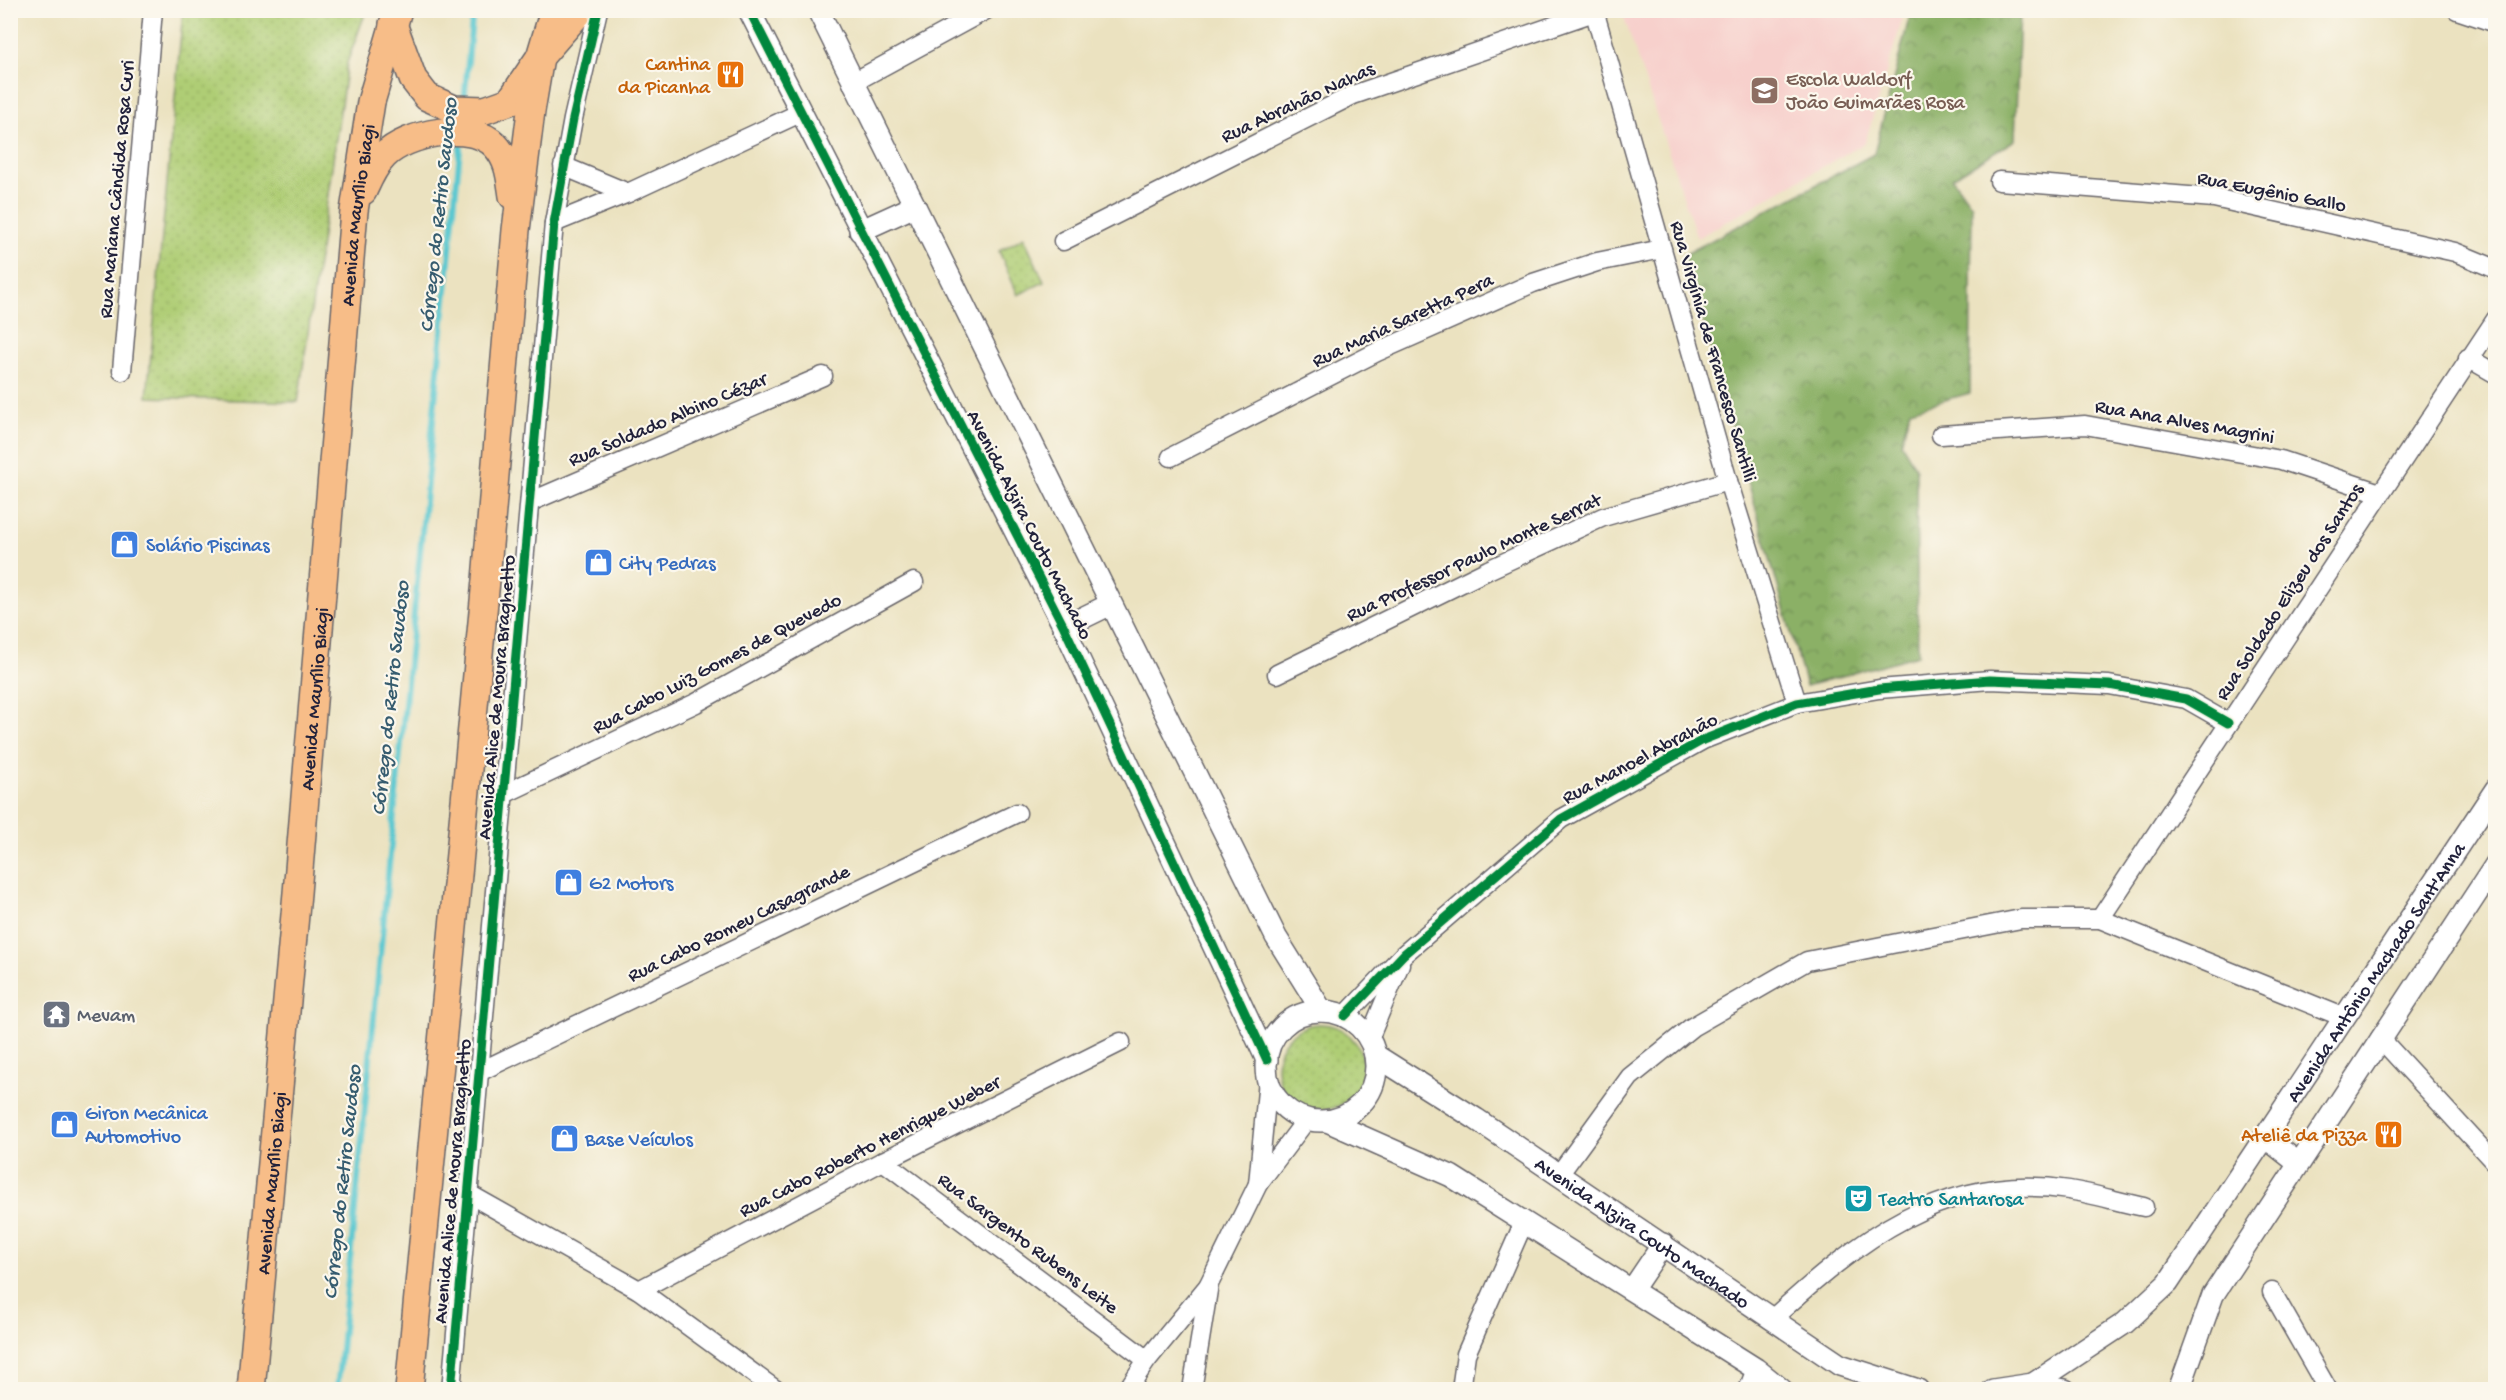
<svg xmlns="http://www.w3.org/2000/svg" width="2506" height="1400" viewBox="0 0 2506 1400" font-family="'Gochi Hand',sans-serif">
<defs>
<pattern id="green-dots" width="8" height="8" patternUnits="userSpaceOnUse" patternTransform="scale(1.5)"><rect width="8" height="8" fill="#afcd74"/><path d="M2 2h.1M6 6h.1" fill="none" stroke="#96b065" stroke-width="1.8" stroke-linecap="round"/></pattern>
<pattern id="forest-crowns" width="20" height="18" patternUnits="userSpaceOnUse" patternTransform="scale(1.5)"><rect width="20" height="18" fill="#8bb066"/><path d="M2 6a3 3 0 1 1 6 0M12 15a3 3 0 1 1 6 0" fill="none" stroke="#718f55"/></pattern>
</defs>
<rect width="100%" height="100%" fill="#fbf7ec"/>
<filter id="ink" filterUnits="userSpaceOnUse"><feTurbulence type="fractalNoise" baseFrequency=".0167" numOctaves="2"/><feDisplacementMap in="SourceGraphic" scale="12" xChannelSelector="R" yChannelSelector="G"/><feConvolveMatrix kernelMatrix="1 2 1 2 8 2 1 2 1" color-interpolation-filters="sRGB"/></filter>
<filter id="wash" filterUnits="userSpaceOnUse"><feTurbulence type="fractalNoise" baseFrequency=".008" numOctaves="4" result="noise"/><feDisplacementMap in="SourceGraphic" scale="24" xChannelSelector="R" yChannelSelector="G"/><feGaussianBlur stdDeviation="1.35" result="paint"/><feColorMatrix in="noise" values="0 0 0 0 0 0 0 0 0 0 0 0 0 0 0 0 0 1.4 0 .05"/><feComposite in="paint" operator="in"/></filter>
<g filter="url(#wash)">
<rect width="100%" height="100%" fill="#ebe2c0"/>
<polygon fill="#f7d0cc" points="1622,11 1622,10 1905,11 1865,143 1697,238"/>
<g fill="url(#green-dots)" stroke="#687858" stroke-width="1.5">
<polygon points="183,11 366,11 347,63 298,402 147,397"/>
<polygon points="1024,237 1044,282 1018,295 999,251"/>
<circle cx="1320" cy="1067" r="43"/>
</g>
<polygon fill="url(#forest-crowns)" stroke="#566950" stroke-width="1.5" points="1911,11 2020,11 2015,140 1952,178 1972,206 1970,393 1910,410 1901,443 1916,468 1918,655 1806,686 1684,255 1874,154"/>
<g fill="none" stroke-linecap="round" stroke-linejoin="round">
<g stroke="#5bc8d0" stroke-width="6">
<polyline points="464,102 473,10"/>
<polyline points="337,1390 461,139"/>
</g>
</g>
</g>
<g filter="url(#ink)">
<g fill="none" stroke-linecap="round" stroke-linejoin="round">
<defs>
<g id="minor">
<polyline points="1594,10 1728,481 1797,703"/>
<polyline points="2457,10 2496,23"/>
<polyline points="852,83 986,10"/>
<polyline points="563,166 628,193"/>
<polyline points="1999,181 2214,198 2455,252 2496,269"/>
<polyline points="554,223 628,193 800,113"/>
<polyline points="1063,241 1353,95 1594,12"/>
<polyline points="2468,358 2496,374"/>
<polyline points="122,371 153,10"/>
<polyline points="1941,435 2085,425 2281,460 2380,493"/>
<polyline points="1171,457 1377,352 1533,283 1597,262 1662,249"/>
<polyline points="530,502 823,376"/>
<polyline points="1277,674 1488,570 1603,517 1728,481"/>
<polyline points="504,794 696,703 914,582"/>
<polyline points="2100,919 2496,319"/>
<polyline points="1345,1016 1404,954 1561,819 1703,740 1797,703 1879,689 1990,680 2109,685 2186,699 2228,723"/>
<polyline points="2380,1038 2496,1164"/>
<polyline points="1369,1039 1400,964"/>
<polyline points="479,1072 1017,813"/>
<polyline points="883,1161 1147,1360"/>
<polyline points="1558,1176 1630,1077 1692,1027 1807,961 1897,943 2021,919 2100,919 2343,1017"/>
<polyline points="1258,1184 1268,1080"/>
<polyline points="469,1194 639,1290 776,1390"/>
<polyline points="639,1290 883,1161 1121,1042"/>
<polyline points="2272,1292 2328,1390"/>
<path d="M 1771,1320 C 1856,1242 1945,1170 2069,1190 C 2094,1194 2119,1202 2144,1207"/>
<polyline points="451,1390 554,223 573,119 598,10"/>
<polyline points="1127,1390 1147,1360 1208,1286"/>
<polyline points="1192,1390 1209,1284 1258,1184 1307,1119"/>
<polyline points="1461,1390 1466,1354 1524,1222"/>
<polyline points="1748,1390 1756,1369"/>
</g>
<g id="tertiary">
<polyline points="749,10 1064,627 1267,1060"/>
<polyline points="818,10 1276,937 1322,1011"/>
<polyline points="860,231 915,206"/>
<polyline points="1064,627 1111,604"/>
<circle cx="1321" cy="1066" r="55"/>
<path id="s1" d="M 1375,1055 L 1476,1119 L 1840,1365 L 1918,1390"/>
<polyline points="1327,1121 1451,1176 1756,1369 1782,1390"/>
<polyline points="2265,1137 2298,1163"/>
<polyline points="1632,1290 1663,1244"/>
<path id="s2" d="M 2033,1384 L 2125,1323 L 2168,1283 L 2496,789"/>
<polyline points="1993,1390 2033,1384 2065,1390"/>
<polyline points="2179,1390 2213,1295 2496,864"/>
</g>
<g id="primary">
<polyline points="393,24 413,79 427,97 454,109 485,110 510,101 540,57 581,10"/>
<path d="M 363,191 C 369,178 374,166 384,156 C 406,133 471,120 495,145 C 509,160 510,176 513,196"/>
<path id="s3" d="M 251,1390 L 297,893 L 354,211 L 371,102 L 398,10"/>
<polyline points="409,1390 486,580 516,230 531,111 540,57 554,10"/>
</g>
</defs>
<use href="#minor" stroke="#68656a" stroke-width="21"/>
<use href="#tertiary" stroke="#68656a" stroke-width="24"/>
<use href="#primary" stroke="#68656a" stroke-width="30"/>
<use href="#minor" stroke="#fff" stroke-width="18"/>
<use href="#tertiary" stroke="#fff" stroke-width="21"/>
<use href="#primary" stroke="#f7bd88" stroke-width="27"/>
<defs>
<g id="cycleway">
<polyline points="749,10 1064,627 1267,1060"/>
<polyline points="1345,1016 1404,954 1561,819 1703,740 1797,703 1879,689 1990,680 2109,685 2186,699 2228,723"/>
<polyline points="451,1390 554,223 573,119 598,10"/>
</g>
</defs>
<use href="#cycleway" stroke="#fbf7ec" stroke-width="13"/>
<use href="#cycleway" stroke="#00873e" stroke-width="9"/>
</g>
</g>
<defs>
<symbol id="restaurant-square" viewBox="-11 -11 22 22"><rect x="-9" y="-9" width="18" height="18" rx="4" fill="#e8710a" stroke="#fbf7ec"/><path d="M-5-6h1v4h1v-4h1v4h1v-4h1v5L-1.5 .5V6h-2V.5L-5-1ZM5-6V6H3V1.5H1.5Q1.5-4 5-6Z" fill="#fff"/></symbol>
<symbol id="school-square" viewBox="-11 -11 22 22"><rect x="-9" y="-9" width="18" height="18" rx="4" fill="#8d6e63" stroke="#fbf7ec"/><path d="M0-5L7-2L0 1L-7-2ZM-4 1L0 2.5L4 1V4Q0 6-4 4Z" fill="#fff"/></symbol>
<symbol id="shop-square" viewBox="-11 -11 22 22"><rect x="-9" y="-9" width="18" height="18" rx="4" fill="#3f7fe0" stroke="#fbf7ec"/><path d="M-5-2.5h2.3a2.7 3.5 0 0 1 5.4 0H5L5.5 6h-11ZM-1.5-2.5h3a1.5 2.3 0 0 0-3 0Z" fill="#fff"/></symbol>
<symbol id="temple-square" viewBox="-11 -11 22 22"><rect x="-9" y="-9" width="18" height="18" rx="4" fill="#6b7280" stroke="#fbf7ec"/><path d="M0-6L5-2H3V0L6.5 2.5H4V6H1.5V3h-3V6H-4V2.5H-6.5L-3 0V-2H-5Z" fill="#fff"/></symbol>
<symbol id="theatre-square" viewBox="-11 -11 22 22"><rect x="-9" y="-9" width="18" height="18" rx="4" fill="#0f9aa8" stroke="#fbf7ec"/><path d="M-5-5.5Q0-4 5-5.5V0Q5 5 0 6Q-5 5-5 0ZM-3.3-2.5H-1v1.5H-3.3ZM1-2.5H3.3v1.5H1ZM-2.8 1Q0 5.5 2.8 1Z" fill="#fff"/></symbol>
</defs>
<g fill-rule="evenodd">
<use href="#restaurant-square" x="714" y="58" width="33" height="33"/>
<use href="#school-square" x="1748" y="74" width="33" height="33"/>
<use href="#shop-square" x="108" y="528" width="33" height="33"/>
<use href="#shop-square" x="582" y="546" width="33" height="33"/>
<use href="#shop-square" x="552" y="866" width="33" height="33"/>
<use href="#temple-square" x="40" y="998" width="33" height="33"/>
<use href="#shop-square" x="48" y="1108" width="33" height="33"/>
<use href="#restaurant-square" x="2372" y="1118" width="33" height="33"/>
<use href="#shop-square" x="548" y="1122" width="33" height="33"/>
<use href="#theatre-square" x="1842" y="1182" width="33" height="33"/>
</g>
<g text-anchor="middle" stroke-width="4.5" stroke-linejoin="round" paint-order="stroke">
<g font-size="20" fill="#c56008" stroke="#fbf7ec" text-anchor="end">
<text x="710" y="70">Cantina<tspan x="710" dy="23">da Picanha</tspan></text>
<text x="2367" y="1141">Ateliê da Pizza</text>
</g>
<g font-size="20" fill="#785e54" stroke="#fbf7ec" text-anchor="start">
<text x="1786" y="85">Escola Waldorf<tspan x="1786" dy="23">João Guimarães Rosa</tspan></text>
</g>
<g font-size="20" fill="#22223b" stroke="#fbf7ec">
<text transform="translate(1297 101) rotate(-25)" y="7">Rua Abrahão Nahas</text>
<text transform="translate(115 189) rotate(-85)" y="7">Rua Mariana Cândida Rosa Curi</text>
<text transform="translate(2272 190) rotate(11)" y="7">Rua Eugênio Gallo</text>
<text dy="7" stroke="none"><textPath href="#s3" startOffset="1180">Avenida Maurílio Biagi</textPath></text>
<text transform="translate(1402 319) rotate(-25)" y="7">Rua Maria Saretta Pera</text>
<text transform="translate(1715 351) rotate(74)" y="7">Rua Virgínia de Francesco Santilli</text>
<text transform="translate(667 418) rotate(-23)" y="7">Rua Soldado Albino Cézar</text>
<text transform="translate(2185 420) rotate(10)" y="7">Rua Ana Alves Magrini</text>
<text transform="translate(1031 524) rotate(63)" y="7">Avenida Alzira Couto Machado</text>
<text transform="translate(1473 556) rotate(-25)" y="7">Rua Professor Paulo Monte Serrat</text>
<text transform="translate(2288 591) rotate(-57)" y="7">Rua Soldado Elizeu dos Santos</text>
<text transform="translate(716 662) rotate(-28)" y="7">Rua Cabo Luiz Gomes de Quevedo</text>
<text transform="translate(495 697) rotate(-85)" y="7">Avenida Alice de Moura Braghetto</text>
<text dy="7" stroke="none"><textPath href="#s3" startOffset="694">Avenida Maurílio Biagi</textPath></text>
<text transform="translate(1639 757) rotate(-28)" y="7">Rua Manoel Abrahão</text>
<text transform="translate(738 922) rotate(-26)" y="7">Rua Cabo Romeu Casagrande</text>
<text dy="7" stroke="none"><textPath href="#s2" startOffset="543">Avenida Antônio Machado Sant'Anna</textPath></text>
<text transform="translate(869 1145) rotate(-27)" y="7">Rua Cabo Roberto Henrique Weber</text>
<text transform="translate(451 1181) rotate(-85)" y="7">Avenida Alice de Moura Braghetto</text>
<text dy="7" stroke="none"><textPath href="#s3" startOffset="208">Avenida Maurílio Biagi</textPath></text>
<text dy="7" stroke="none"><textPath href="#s1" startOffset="321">Avenida Alzira Couto Machado</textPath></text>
<text transform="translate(1029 1242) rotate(37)" y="7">Rua Sargento Rubens Leite</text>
</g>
<g font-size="20" fill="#366cbe" stroke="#fbf7ec" text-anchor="start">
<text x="146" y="551">Solário Piscinas</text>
<text x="619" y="569">City Pedras</text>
<text x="589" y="889">G2 Motors</text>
<text x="85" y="1119">Giron Mecânica<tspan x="85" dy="23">Automotivo</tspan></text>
<text x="585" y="1145">Base Veículos</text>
</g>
<g font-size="20" fill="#5b616d" stroke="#fbf7ec" text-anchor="start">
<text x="77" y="1021">Mevam</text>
</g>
<g font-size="20" fill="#0d838f" stroke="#fbf7ec" text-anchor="start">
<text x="1879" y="1205">Teatro Santarosa</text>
</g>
<g font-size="21" font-style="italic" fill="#365c6f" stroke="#fbf7ec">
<text transform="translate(437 215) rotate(-84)" y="7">Córrego do Retiro Saudoso</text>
<text transform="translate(389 698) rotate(-84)" y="7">Córrego do Retiro Saudoso</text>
<text transform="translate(341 1182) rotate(-84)" y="7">Córrego do Retiro Saudoso</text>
</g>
</g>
<rect width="2506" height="1400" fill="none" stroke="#fbf7ec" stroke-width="36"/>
</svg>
